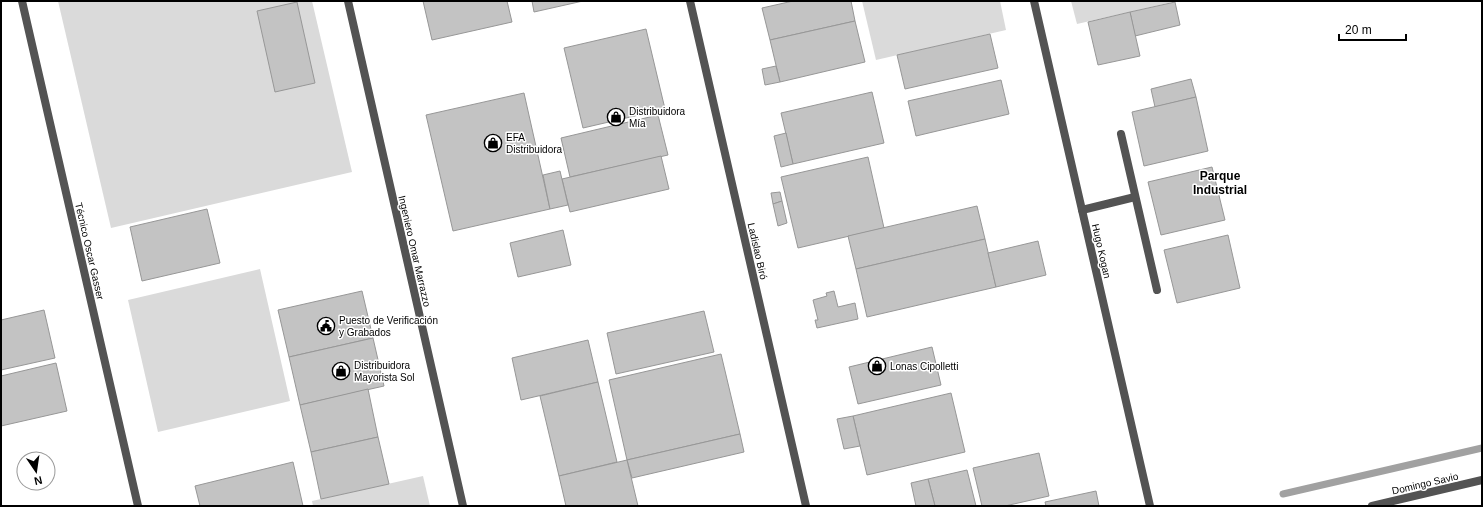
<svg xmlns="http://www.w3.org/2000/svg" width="1483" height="507" viewBox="0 0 1483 507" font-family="Helvetica,sans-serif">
<rect width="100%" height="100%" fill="#fff"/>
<g fill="#dadada">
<polygon points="58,1 312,1 352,172 111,228"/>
<polygon points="862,1 1000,1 1006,30 876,60"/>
<polygon points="1071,1 1177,1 1077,24"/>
<polygon points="260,269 290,401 158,432 128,300"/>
<polygon points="423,476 430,506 313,506 312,501"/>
</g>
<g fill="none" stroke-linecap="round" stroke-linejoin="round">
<polyline stroke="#a1a1a1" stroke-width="7" points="1283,494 1482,448"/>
</g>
<g fill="#c3c3c3" stroke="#979797">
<polygon points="423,1 507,1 512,22 432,40"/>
<polygon points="532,1 583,1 534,12"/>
<polygon points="793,1 851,1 855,21 770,40 762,8"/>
<polygon points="297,2 315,83 275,92 257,11"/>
<polygon points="1175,2 1180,25 1135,36 1130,12"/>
<polygon points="1130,12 1140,56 1098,65 1088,22"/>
<polygon points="855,21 865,62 780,82 770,40"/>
<polygon points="646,29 665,109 583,128 564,48"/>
<polygon points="990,34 998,68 905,89 897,55"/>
<polygon points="776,66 780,82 765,85 762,69"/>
<polygon points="1191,79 1196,97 1155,107 1151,89"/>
<polygon points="1001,80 1009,114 916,136 908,101"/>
<polygon points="872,92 884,143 793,164 781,113"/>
<polygon points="524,93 550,209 453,231 426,115"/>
<polygon points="1196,97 1208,151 1144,166 1132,112"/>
<polygon points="658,115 668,155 570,177 561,138"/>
<polygon points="786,133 793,164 781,167 774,136"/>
<polygon points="661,156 669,189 570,212 562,179"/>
<polygon points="868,157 884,228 798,248 781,177"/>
<polygon points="1212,167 1225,220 1161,235 1148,182"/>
<polygon points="560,171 568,205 550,209 543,175"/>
<polygon points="780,192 782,201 773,204 771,193"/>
<polygon points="782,201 787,223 778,226 773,204"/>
<polygon points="977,206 985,239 856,269 848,236"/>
<polygon points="207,209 220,263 142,281 130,227"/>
<polygon points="563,230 571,265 518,277 510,243"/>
<polygon points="1228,235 1240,288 1177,303 1164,250"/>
<polygon points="985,239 996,287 867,317 856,269"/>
<polygon points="1038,241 1046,275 996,287 988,253"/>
<polygon points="362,291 373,338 289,357 278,310"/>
<polygon points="834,291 838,307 855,303 858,319 817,328 815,320 818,320 813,300 827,296 826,293"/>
<polygon points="44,310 55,358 1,370 1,320"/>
<polygon points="704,311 714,352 616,374 607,333"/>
<polygon points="373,338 384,386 300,405 289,357"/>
<polygon points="588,340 598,382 521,400 512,358"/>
<polygon points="932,347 941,385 858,404 849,367"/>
<polygon points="721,354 740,434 627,460 609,380"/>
<polygon points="56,363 67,411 1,426 1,376"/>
<polygon points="598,382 617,462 559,476 540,396"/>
<polygon points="368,389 378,437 311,452 300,405"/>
<polygon points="951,393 965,452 867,475 853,416"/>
<polygon points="853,416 860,446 844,449 837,419"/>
<polygon points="740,434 744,452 632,478 627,460"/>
<polygon points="378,437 389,484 321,499 311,452"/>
<polygon points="1039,453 1049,496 1005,506 982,506 973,468"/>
<polygon points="627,460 638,506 566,506 559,476"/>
<polygon points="293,462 303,506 200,506 195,486"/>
<polygon points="967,470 976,506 935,506 928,479"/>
<polygon points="928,479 935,506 916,506 911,483"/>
<polygon points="1096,491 1099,506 1046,506 1045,502"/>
</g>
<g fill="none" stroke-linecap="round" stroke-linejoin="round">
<g stroke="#535353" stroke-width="8">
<polyline points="1121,134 1157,290"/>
<polyline points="1082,210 1135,197"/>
</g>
<g stroke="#535353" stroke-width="8">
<polyline points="22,1 138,506"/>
<polyline points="348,1 463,506"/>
<polyline points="1034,1 1150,506"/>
</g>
<g stroke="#535353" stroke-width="8">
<polyline points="690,1 806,506"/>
<polyline points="1372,506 1482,480"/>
</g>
</g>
<defs>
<symbol id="shop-ring" viewBox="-11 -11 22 22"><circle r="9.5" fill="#fff" stroke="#000" stroke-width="1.5"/><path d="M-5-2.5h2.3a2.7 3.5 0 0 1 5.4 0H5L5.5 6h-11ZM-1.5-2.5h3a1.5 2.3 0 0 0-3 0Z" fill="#000"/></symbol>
<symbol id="civic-ring" viewBox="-11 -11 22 22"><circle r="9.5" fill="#fff" stroke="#000" stroke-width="1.5"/><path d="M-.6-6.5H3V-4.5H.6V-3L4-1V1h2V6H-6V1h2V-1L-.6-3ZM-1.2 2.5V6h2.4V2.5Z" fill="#000"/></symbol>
</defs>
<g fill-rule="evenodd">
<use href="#shop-ring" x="606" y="107" width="20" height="20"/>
<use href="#shop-ring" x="483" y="133" width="20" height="20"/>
<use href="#civic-ring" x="316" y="316" width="20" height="20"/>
<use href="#shop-ring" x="867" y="356" width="20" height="20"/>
<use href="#shop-ring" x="331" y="361" width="20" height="20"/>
</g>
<g text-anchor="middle" stroke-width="3" stroke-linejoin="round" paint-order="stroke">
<g font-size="10" fill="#000" stroke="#fff" text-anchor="start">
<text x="629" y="115">Distribuidora<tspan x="629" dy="12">Mía</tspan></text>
<text x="506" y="141">EFA<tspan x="506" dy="12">Distribuidora</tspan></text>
<text x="339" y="324">Puesto de Verificación<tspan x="339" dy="12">y Grabados</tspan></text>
<text x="354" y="369">Distribuidora<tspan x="354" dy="12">Mayorista Sol</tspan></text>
<text x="890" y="370">Lonas Cipolletti</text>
</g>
<g font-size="10" fill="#000" stroke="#fff">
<text transform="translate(90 251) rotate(77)" y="4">Técnico Oscar Gasser</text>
<text transform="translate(415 251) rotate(77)" y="4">Ingeniero Omar Marrazzo</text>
<text transform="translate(758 251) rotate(77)" y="4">Ladislao Biró</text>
<text transform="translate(1102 251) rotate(77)" y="4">Hugo Kogan</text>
<text transform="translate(1425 483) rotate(-13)" y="4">Domingo Savio</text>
</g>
<g font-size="12" font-weight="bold" fill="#000" stroke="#fff">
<text x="1220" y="180">Parque<tspan x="1220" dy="14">Industrial</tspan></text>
</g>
</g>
<rect width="1483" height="507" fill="none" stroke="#000000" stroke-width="4"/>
<g transform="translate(36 471) rotate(167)"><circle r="19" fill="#ffffff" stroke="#999999"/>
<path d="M0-3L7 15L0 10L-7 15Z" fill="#000000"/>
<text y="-6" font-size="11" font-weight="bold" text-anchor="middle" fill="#000000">N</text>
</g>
<path d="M1339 34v6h67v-6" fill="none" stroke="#000000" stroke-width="2"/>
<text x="1345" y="34" font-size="12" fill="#000000" stroke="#ffffff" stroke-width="3" paint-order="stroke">20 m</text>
</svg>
